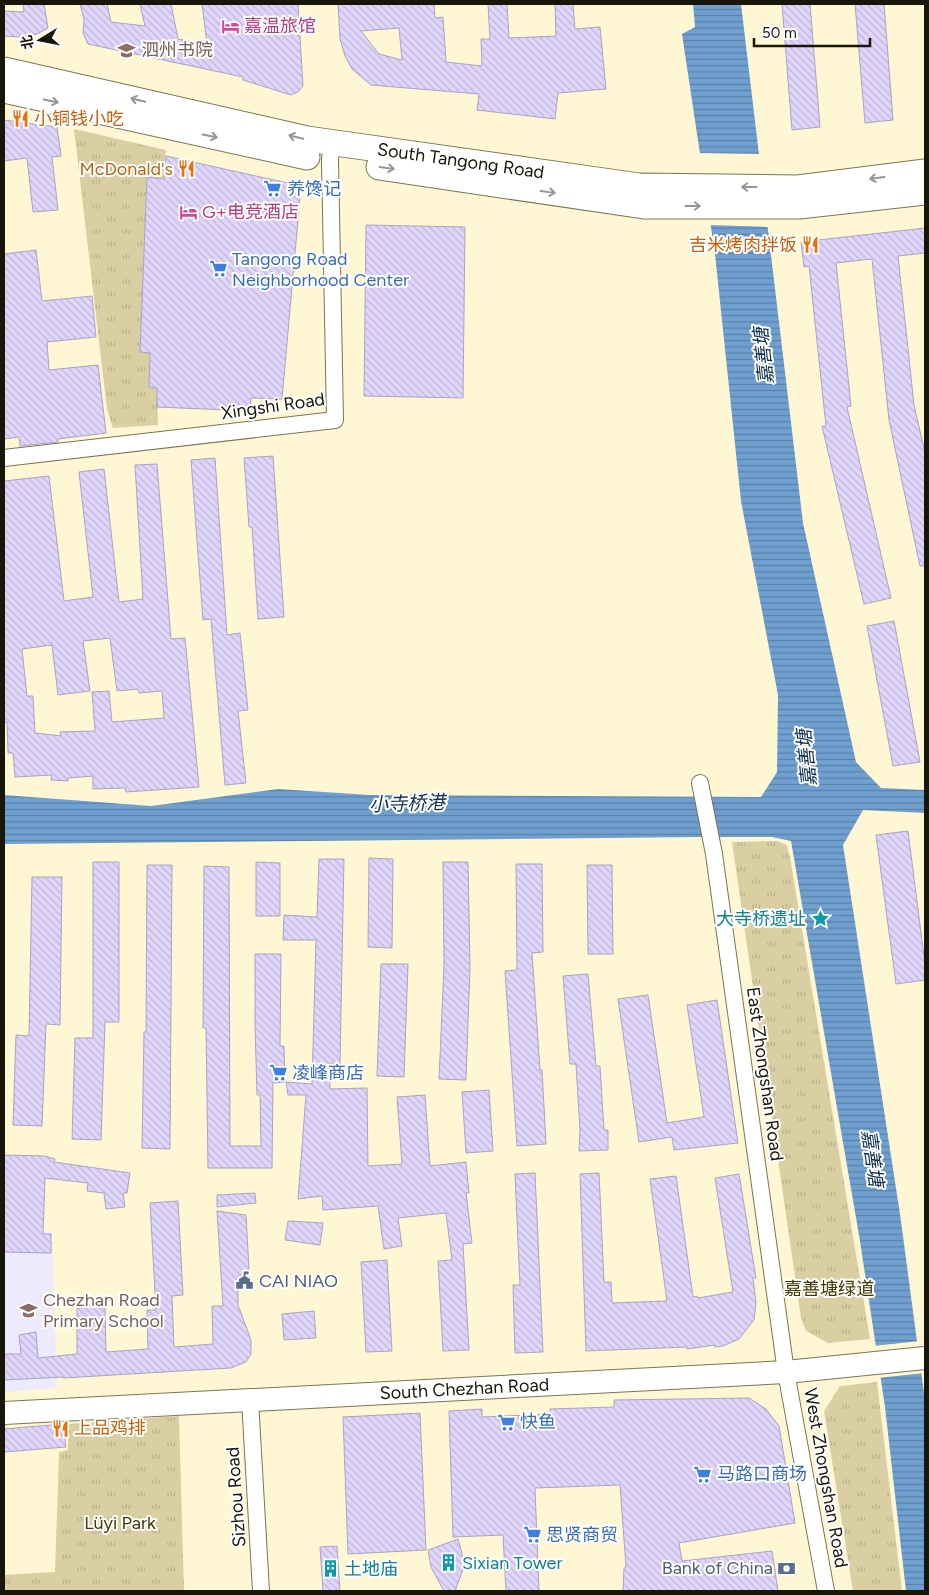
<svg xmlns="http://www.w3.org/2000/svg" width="929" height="1595" viewBox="0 0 929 1595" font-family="Figtree,'Noto Sans SC',sans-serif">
<defs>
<pattern id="park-tufts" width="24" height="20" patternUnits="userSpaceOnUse" patternTransform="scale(1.25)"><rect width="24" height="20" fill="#d9cfa3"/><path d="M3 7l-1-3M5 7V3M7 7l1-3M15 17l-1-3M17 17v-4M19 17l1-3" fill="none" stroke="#bab18b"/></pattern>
<pattern id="water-rules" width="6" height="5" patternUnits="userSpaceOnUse" patternTransform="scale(1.25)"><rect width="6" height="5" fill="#6fa0d0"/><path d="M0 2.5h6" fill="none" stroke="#5a81a7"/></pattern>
<pattern id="building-back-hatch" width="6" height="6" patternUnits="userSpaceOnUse" patternTransform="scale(1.25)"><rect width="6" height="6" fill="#e0d5fb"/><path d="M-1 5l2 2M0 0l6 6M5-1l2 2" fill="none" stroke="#bfb6d6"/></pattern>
</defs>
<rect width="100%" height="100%" fill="#fff7d4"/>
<polygon fill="#eceafc" points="4,1229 52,1232 57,1388 4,1392"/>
<g fill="url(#park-tufts)">
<polygon points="74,129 166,150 164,179 147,177 140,352 150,353 149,387 157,388 158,425 113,428 107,409"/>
<polygon points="777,841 787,845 790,857 870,1339 828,1343 806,1331 801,1318 732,842"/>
<polygon points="877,1382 902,1591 853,1591 824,1411 840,1386"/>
<polygon points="179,1416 184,1591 4,1591 4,1575 55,1572 59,1452 68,1450 68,1424"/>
</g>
<polygon fill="url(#water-rules)" points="693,4 741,4 803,523 856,762 881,788 925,790 925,813 863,810 843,845 900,1214 925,1401 925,1591 906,1591 885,1407 860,1241 791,841 772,837 701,837 4,844 4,795 151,806 278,789 370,795 761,797 777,772 778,695 741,501 715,254 682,34 695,27"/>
<g fill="#fff7d4">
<polygon points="697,153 761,154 769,227 708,225"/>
<polygon points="920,1341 924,1373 878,1378 873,1346"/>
</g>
<g fill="url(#building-back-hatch)" stroke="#aba2c1" fill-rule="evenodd">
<polygon points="23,4 44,4 48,28 37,34 19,37 4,36 4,11 24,12"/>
<polygon points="80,4 107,4 111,22 145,26 140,4 171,4 178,39 207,44 202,4 298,4 303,86 298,92 291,95 243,80 243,77 88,44 83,33 84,19"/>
<path d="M 338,4 L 434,4 L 435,18 L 443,17 L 446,62 L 482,66 L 481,39 L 490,39 L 488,4 L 507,4 L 509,38 L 556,36 L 555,4 L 573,4 L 575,29 L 600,27 L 606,89 L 558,93 L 555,119 L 477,110 L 479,94 L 371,85 L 352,69 L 345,56 L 340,39 ZM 399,28 L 402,60 L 379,54 L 361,31 Z"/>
<polygon points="782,4 810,4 820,127 792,130"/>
<polygon points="855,4 884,4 893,120 865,123"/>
<polygon points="4,120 57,127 61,156 52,157 58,210 33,212 27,158 4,161"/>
<polygon points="166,156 301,186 282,399 251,398 250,411 157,407 157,388 149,387 150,353 140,352 147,177 164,179"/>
<polygon points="366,225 465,227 463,398 364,396"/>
<polygon points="925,228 925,253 898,256 914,405 925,453 925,566 920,566 889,420 872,259 836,263 851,406 847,407 891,598 864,604 822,426 826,426 809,266 804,267 801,242"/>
<polygon points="36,250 42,301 92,296 96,337 47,342 49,370 98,365 106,433 58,439 58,442 20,446 19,437 4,439 4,254"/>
<polygon points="273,456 284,617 258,619 252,527 249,527 244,458"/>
<polygon points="215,458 227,635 240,633 248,710 238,711 246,783 225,785 211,619 203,620 191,460"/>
<path d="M 157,464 L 171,639 L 185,638 L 199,787 L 126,792 L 125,788 L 93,789 L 93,776 L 68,778 L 68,781 L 51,780 L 52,775 L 15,777 L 13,753 L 8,753 L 7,722 L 4,723 L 4,481 L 49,476 L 64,601 L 93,597 L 79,472 L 104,469 L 119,602 L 143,599 L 135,465 ZM 110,638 L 117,691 L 138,689 L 139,693 L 162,691 L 164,718 L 112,722 L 109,691 L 92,692 L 95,731 L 60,732 L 61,736 L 35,733 L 33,696 L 27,696 L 22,649 L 52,645 L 58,695 L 90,691 L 83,641 Z"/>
<polygon points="894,621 920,762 893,766 867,626"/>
<polygon points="908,831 925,964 925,980 896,984 876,835"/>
<polygon points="369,858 393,859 392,948 368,947"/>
<polygon points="319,859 344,859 340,1064 330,1063 330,1089 367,1088 368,1166 402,1164 397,1097 425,1095 430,1166 466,1162 469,1193 466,1193 472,1243 463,1244 469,1350 443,1351 438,1261 452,1260 446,1213 398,1218 402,1246 384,1249 378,1206 323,1210 322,1196 298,1199 306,1095 288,1095 286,1082 312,1084 316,940 283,940 284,915 317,917"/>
<polygon points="93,862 119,862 119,1022 105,1022 101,1140 72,1139 75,1038 93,1038"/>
<polygon points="256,862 280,863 280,916 256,916"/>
<polygon points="443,862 468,862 470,967 466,1080 439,1079 444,966"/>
<polygon points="516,864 542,864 543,952 532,953 540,1070 542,1070 546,1144 517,1146 505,971 517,970"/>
<polygon points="147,865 172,865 170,1149 142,1148 144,1032 146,1032"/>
<polygon points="587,865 612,865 613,954 588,954"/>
<polygon points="204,866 229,867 230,1146 261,1146 260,1095 257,1095 255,1026 255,954 281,954 280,1046 284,1046 285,1082 273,1083 272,1168 208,1168 206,1028 203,1028"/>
<polygon points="32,877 62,877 60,1025 46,1024 42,1126 13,1125 16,1035 29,1036"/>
<polygon points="381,964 408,964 404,1077 377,1076"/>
<polygon points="588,974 596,1066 600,1066 604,1130 608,1130 608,1150 579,1151 580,1130 576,1064 570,1064 563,976"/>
<polygon points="648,995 667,1123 704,1117 687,1005 717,1000 738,1143 674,1150 672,1137 639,1142 618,999"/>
<polygon points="489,1090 493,1151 466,1153 462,1092"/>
<polygon points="4,1155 45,1156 55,1159 54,1162 130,1173 127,1193 123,1193 125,1207 106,1209 104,1193 87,1191 88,1183 45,1178 43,1234 51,1234 51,1253 4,1252"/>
<polygon points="535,1173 543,1352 515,1353 513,1285 520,1285 515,1174"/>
<polygon points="599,1173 604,1282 611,1282 612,1303 667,1301 650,1179 676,1176 693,1297 697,1296 698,1298 733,1292 715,1178 739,1174 756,1278 753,1278 756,1303 754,1320 739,1339 723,1346 715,1347 715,1345 687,1349 687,1347 586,1351 580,1174"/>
<polygon points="255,1193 256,1203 217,1207 217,1195"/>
<polygon points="178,1201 183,1295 172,1296 174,1347 213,1344 212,1306 223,1306 217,1211 246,1215 250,1288 238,1288 238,1305 251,1340 251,1354 246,1362 231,1368 63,1378 63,1377 4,1380 4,1354 21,1354 19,1335 36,1332 38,1358 77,1354 77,1305 105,1305 106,1352 148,1349 147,1310 156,1310 150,1203"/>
<polygon points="288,1221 323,1223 320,1245 285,1240"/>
<polygon points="387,1260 392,1351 366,1352 361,1262"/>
<polygon points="314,1311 316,1338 284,1340 282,1314"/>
<polygon points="749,1398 766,1409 779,1426 795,1523 679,1543 682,1561 772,1551 778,1591 623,1591 624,1568 626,1567 620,1485 535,1488 539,1591 506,1591 503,1535 453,1537 449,1411 482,1409 482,1417 550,1414 550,1409 614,1407 614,1400"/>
<polygon points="420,1413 426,1550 348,1554 343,1417"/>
<polygon points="63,1424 66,1447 4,1452 4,1429"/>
<polygon points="458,1539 465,1564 455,1591 444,1591 431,1567 428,1550"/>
<polygon points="337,1546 340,1591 323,1591 320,1547"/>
</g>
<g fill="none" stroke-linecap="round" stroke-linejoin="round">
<defs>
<g id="street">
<polyline points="4,458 335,420 330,160 332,143"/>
<polyline points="700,783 714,854 786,1372 826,1591"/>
<polyline points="250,1400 261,1591"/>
</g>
<g id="secondary">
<path id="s1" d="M 4,1413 L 786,1372 L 925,1358"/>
</g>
<g id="primary">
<path id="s2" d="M 4,70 L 307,139 L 639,186 L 798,188 L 925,172"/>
<polyline points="4,90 307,157"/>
<polyline points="379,167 644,206 799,206 925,192"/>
</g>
</defs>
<use href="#street" stroke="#7b7455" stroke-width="18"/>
<use href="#secondary" stroke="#7b7455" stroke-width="24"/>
<use href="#primary" stroke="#7b7455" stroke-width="27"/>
<use href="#street" stroke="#fff" stroke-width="16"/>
<use href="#secondary" stroke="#fff" stroke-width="22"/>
<use href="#primary" stroke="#fff" stroke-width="25"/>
</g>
<defs><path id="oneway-shaft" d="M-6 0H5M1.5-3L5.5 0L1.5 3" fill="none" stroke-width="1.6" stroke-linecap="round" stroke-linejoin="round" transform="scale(1.25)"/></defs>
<g stroke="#979690">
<use href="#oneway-shaft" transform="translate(138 100) rotate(-167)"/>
<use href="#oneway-shaft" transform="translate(51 101) rotate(12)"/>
<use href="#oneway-shaft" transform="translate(210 136) rotate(12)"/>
<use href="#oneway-shaft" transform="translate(296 137) rotate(-167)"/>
<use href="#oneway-shaft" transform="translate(387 168) rotate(8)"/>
<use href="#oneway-shaft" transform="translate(877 178) rotate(173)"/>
<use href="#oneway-shaft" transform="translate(749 187) rotate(-180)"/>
<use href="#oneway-shaft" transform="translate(548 192) rotate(8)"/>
<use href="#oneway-shaft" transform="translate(693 206)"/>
</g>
<defs>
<symbol id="hotel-bare" viewBox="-9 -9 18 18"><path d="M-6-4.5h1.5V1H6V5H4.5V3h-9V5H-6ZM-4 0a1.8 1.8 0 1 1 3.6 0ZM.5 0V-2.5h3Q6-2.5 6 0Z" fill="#d1479c" stroke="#fff" stroke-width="2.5" paint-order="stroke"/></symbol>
<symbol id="school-bare" viewBox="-9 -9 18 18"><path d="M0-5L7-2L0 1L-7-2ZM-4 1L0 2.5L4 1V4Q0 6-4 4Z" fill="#8d6e63" stroke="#fff" stroke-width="2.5" paint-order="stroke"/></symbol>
<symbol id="restaurant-bare" viewBox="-9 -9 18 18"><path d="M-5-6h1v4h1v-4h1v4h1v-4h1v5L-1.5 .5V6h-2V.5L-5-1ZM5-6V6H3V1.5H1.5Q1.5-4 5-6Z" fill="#e8710a" stroke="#fff" stroke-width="2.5" paint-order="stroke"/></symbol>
<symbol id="supermarket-bare" viewBox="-9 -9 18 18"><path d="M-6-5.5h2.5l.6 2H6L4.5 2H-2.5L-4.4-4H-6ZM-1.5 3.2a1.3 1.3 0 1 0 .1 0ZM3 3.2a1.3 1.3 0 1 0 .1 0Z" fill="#3f7fe0" stroke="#fff" stroke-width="2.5" paint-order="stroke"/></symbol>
<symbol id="sight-bare" viewBox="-9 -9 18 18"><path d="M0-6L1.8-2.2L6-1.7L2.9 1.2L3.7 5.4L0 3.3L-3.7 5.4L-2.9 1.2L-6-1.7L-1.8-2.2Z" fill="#0f9aa8" stroke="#fff" stroke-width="2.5" paint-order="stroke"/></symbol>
<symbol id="civic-bare" viewBox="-9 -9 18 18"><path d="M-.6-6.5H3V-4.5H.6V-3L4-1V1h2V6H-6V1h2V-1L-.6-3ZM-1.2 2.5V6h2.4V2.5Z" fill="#5c6f8a" stroke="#fff" stroke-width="2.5" paint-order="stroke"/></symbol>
<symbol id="building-bare" viewBox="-9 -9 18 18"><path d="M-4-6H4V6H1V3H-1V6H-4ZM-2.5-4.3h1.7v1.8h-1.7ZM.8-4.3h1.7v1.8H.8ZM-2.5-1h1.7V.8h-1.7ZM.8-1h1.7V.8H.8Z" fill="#0f9aa8" stroke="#fff" stroke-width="2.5" paint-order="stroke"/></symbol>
<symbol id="bank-bare" viewBox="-9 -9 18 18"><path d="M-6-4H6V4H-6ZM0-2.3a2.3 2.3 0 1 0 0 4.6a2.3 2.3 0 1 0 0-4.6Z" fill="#5c6f8a" stroke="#fff" stroke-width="2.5" paint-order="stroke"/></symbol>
</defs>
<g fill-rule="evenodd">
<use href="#hotel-bare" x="218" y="14" width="25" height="25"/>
<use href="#school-bare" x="114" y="38" width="25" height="25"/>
<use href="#restaurant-bare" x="8" y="106" width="25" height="25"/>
<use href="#restaurant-bare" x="174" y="156" width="25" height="25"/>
<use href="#supermarket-bare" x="260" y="176" width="25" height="25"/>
<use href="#hotel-bare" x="176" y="200" width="25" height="25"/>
<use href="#restaurant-bare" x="798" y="232" width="25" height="25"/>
<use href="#supermarket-bare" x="206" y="256" width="25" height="25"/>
<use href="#sight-bare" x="808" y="906" width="25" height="25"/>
<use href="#supermarket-bare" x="266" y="1060" width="25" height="25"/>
<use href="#civic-bare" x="232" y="1268" width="25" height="25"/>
<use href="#school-bare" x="16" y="1298" width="25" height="25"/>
<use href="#supermarket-bare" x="494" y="1410" width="25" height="25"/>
<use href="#restaurant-bare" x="48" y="1416" width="25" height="25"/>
<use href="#supermarket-bare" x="690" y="1462" width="25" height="25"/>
<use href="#supermarket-bare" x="520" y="1522" width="25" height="25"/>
<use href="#building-bare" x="436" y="1550" width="25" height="25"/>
<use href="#bank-bare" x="774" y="1556" width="25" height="25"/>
<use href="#building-bare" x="318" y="1556" width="25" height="25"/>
</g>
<g text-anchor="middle" stroke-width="4" stroke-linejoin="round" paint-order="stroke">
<g font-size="18" fill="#b23c85" stroke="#fff" text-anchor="start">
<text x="244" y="32">嘉温旅馆</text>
<text x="202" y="218">G+电竞酒店</text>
</g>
<g font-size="18" fill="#785e54" stroke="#fff" text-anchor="start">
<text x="141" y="56">泗州书院</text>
<text x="43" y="1306">Chezhan Road<tspan x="43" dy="21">Primary School</tspan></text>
</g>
<g font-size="18" fill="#c56008" stroke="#fff" text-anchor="start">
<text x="34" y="125">小铜钱小吃</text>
<text x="173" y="175" text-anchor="end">McDonald's</text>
<text x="797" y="251" text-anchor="end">吉米烤肉拌饭</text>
<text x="74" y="1434">上品鸡排</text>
</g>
<g font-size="18" fill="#181509" stroke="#fff">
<text dy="6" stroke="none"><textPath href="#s2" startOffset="466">South Tangong Road</textPath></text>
<text transform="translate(273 406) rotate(-8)" y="6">Xingshi Road</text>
<text transform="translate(765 1074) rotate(82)" y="6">East Zhongshan Road</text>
<text dy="6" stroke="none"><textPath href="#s1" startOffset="461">South Chezhan Road</textPath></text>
<text transform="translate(826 1478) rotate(80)" y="6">West Zhongshan Road</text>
<text transform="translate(236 1497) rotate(-94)" y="6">Sizhou Road</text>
</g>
<g font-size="18" fill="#366cbe" stroke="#fff" text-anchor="start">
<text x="287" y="195">养馋记</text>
<text x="232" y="265">Tangong Road<tspan x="232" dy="21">Neighborhood Center</tspan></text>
<text x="292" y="1079">凌峰商店</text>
<text x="520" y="1428">快鱼</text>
<text x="717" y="1480">马路口商场</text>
<text x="546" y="1541">思贤商贸</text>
</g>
<g font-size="18" fill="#0d838f" stroke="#fff" text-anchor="start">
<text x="806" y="925" text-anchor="end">大寺桥遗址</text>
<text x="462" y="1569">Sixian Tower</text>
<text x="344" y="1575">土地庙</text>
</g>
<g font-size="18" fill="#4e5e75" stroke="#fff" text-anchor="start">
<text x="259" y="1287">CAI NIAO</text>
<text x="773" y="1574" text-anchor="end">Bank of China</text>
</g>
<g font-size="18" fill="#433800" stroke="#fff">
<text x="829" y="1295">嘉善塘绿道</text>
<text x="120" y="1529">Lüyi Park</text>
</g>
<g font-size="19" font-style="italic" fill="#0b2f50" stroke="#fff">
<text transform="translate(763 356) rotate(-96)" y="7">嘉善塘</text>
<text transform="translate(806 758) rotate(-96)" y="7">嘉善塘</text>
<text transform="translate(407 803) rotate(-2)" y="7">小寺桥港</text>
<text transform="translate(873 1158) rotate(82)" y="7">嘉善塘</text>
</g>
</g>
<rect width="929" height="1595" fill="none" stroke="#181509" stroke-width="10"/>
<g transform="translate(40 40) rotate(260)" stroke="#ffffff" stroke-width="4" paint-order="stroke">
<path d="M0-4L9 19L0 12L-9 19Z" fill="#181509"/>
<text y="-8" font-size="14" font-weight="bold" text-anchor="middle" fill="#181509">北</text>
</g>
<path d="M754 38v8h116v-8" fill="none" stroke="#181509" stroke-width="2.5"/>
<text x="762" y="38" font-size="15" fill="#181509" stroke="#ffffff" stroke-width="4" paint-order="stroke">50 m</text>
</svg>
